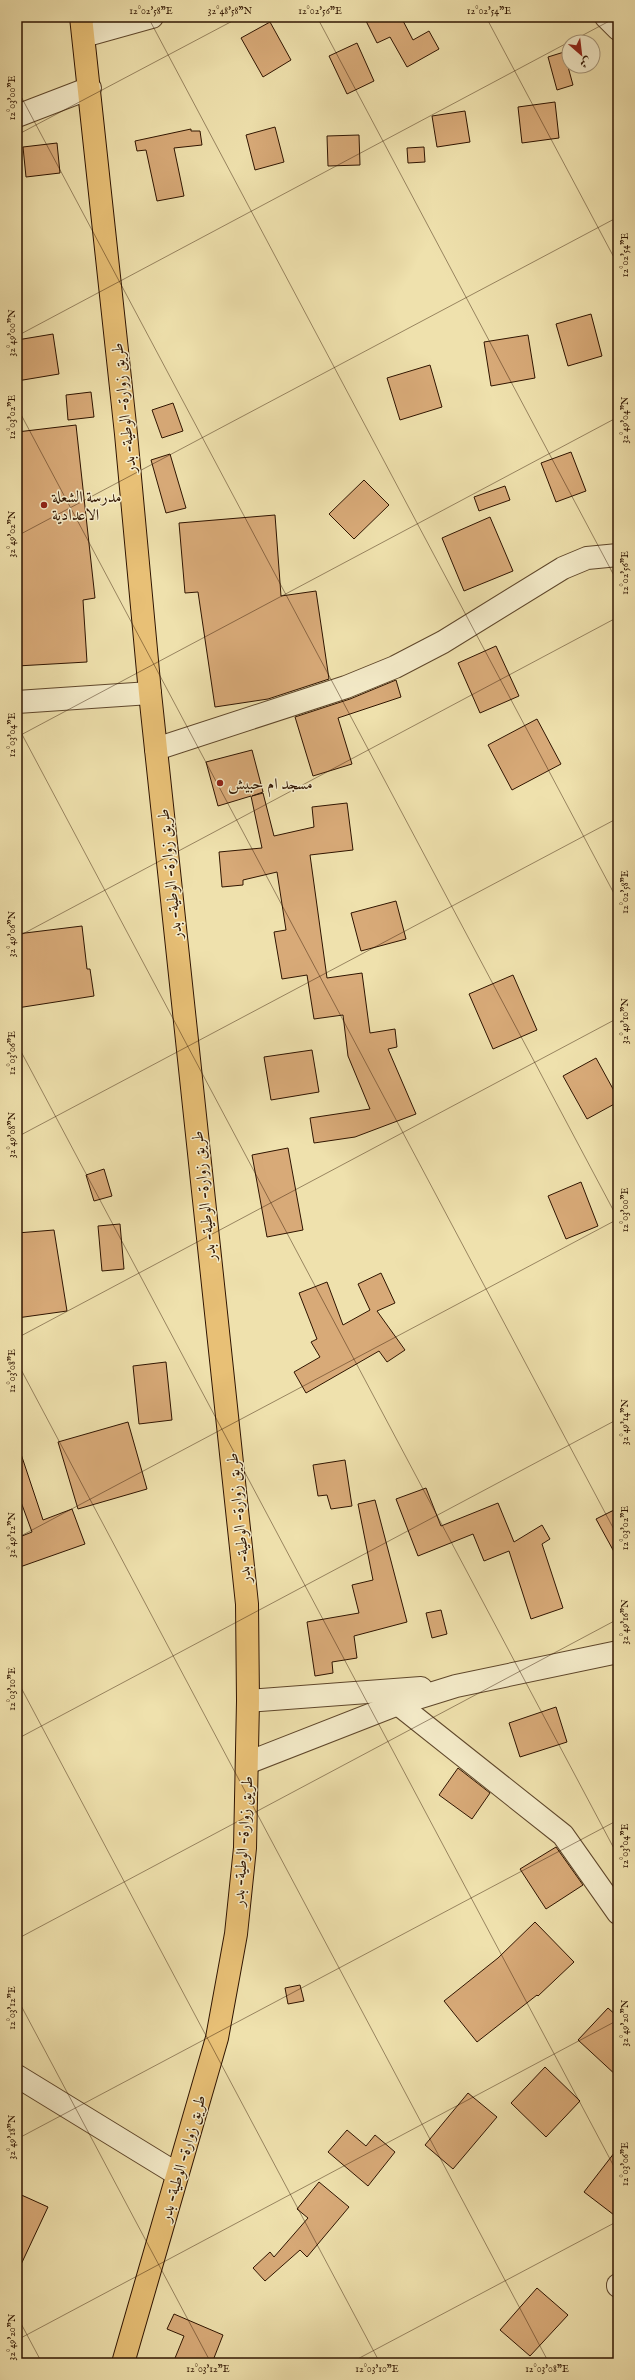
<svg xmlns="http://www.w3.org/2000/svg" width="635" height="2380" viewBox="0 0 635 2380" font-family="'IM FELL English',Amiri,serif">
<rect width="100%" height="100%" fill="#efe1ad"/>
<filter id="stains"><feTurbulence type="fractalNoise" baseFrequency=".005" numOctaves="4"/><feColorMatrix values="0 0 0 0 .2 0 0 0 0 .09 0 0 0 0 .02 0 0 0 .5 -.17"/></filter>
<radialGradient id="worn" r=".72"><stop offset=".6" stop-color="#630" stop-opacity="0"/><stop offset="1" stop-color="#630" stop-opacity=".3"/></radialGradient>
<g fill="#d8aa78" stroke="#2f1400">
<polygon points="364,17 401,17 413,40 429,31 439,49 407,67 390,37 377,43"/>
<polygon points="270,22 291,60 263,77 241,38"/>
<polygon points="357,43 374,81 347,94 329,56"/>
<polygon points="564,52 573,85 557,90 548,57"/>
<polygon points="555,102 559,138 522,143 518,107"/>
<polygon points="465,111 470,142 437,147 432,116"/>
<polygon points="275,127 284,162 255,170 246,135"/>
<polygon points="191,129 191,131 200,131 202,145 174,148 184,196 157,201 146,150 137,151 135,141"/>
<polygon points="359,135 360,165 328,166 327,136"/>
<polygon points="57,143 60,173 26,177 23,147"/>
<polygon points="424,147 425,162 408,163 407,148"/>
<polygon points="591,314 602,356 568,366 556,324"/>
<polygon points="53,334 59,374 17,381 17,340"/>
<polygon points="528,335 535,378 491,386 484,342"/>
<polygon points="430,365 442,407 400,420 387,378"/>
<polygon points="91,392 94,417 68,420 66,395"/>
<polygon points="173,403 183,431 162,438 152,410"/>
<polygon points="76,425 95,598 83,600 87,662 17,666 17,432"/>
<polygon points="571,452 586,491 556,502 541,463"/>
<polygon points="170,454 186,508 166,513 151,460"/>
<polygon points="364,480 389,505 354,539 329,514"/>
<polygon points="505,486 510,500 479,511 474,497"/>
<polygon points="275,515 281,596 316,591 329,679 268,699 215,707 198,592 185,593 179,523"/>
<polygon points="490,517 513,571 464,591 442,538"/>
<polygon points="496,646 519,696 480,713 458,663"/>
<polygon points="396,680 401,697 338,718 352,764 313,776 295,717 350,699"/>
<polygon points="537,719 561,764 512,790 488,745"/>
<polygon points="252,750 263,792 252,796 263,793 274,836 314,827 312,807 347,803 353,850 310,855 327,978 362,973 370,1033 395,1029 397,1047 388,1049 416,1114 355,1137 314,1143 310,1118 370,1109 348,1056 343,1015 314,1019 307,975 282,979 274,932 286,930 277,872 243,880 243,885 222,887 219,852 262,848 251,796 218,806 206,762"/>
<polygon points="396,901 406,939 361,951 351,913"/>
<polygon points="82,926 87,969 90,969 94,996 17,1008 17,934"/>
<polygon points="513,975 537,1030 493,1049 469,994"/>
<polygon points="312,1050 319,1092 271,1100 264,1057"/>
<polygon points="596,1058 618,1098 618,1102 587,1119 563,1076"/>
<polygon points="288,1148 303,1230 267,1237 252,1155"/>
<polygon points="104,1169 112,1196 94,1201 86,1175"/>
<polygon points="581,1182 598,1226 566,1239 548,1196"/>
<polygon points="120,1224 124,1269 102,1271 98,1226"/>
<polygon points="54,1230 67,1311 17,1318 17,1233"/>
<polygon points="381,1273 395,1303 377,1311 405,1350 387,1362 379,1351 306,1393 294,1372 320,1357 311,1342 317,1339 299,1293 327,1282 343,1325 370,1310 358,1284"/>
<polygon points="166,1362 172,1420 139,1424 133,1366"/>
<polygon points="128,1422 147,1489 78,1509 58,1442"/>
<polygon points="20,1451 43,1520 72,1509 85,1544 17,1568 17,1538 32,1532 21,1502 17,1503 17,1452"/>
<polygon points="345,1460 352,1506 331,1509 327,1495 318,1496 313,1465"/>
<polygon points="426,1488 441,1526 498,1503 514,1542 542,1525 550,1539 542,1544 563,1608 531,1619 509,1551 484,1561 473,1534 418,1556 396,1499"/>
<polygon points="375,1500 407,1622 354,1636 357,1658 332,1662 333,1673 315,1676 307,1622 359,1613 352,1585 373,1580 358,1504"/>
<polygon points="618,1508 618,1559 596,1519"/>
<polygon points="441,1610 447,1634 432,1638 426,1613"/>
<polygon points="556,1707 567,1742 520,1757 509,1723"/>
<polygon points="458,1768 490,1793 472,1819 439,1795"/>
<polygon points="556,1847 583,1885 546,1909 520,1869"/>
<polygon points="535,1922 574,1962 538,1996 537,1995 477,2042 444,2001 498,1958"/>
<polygon points="300,1985 304,2001 288,2004 285,1988"/>
<polygon points="608,2008 618,2017 618,2077 578,2040"/>
<polygon points="545,2067 580,2101 546,2137 511,2103"/>
<polygon points="468,2093 497,2117 453,2169 425,2145"/>
<polygon points="347,2130 366,2146 375,2135 395,2152 368,2186 328,2152"/>
<polygon points="618,2148 618,2218 584,2192"/>
<polygon points="319,2182 349,2207 307,2257 300,2250 265,2281 253,2268 270,2252 274,2257 308,2218 297,2209"/>
<polygon points="17,2193 48,2207 17,2273"/>
<polygon points="537,2288 568,2315 530,2356 500,2330"/>
<polygon points="174,2314 223,2335 212,2363 173,2363 184,2336 167,2329"/>
</g>
<g fill="none" stroke-linecap="round" stroke-linejoin="round">
<defs>
<g id="minor">
<polyline points="606,17 618,29"/>
<polyline points="84,36 152,17"/>
<polyline points="17,116 90,88"/>
<polyline points="17,702 150,693"/>
<polyline points="156,749 346,687 395,667 443,642 563,568 587,558 618,555"/>
<polyline points="248,1701 421,1688"/>
<polyline points="398,1704 563,1835 618,1913"/>
<polyline points="247,1763 398,1704 456,1686 618,1652"/>
<polyline points="17,2076 177,2174"/>
<polyline points="618,2286 618,2285"/>
</g>
<polyline id="trunk" points="81,17 126,434 150,693 247,1604 248,1701 245,1848 236,1934 217,2038 123,2363"/>
</defs>
<use href="#minor" stroke="#5f472b" stroke-width="24"/>
<use href="#trunk" stroke="#2f1400" stroke-width="24"/>
<use href="#minor" stroke="#f5ecca" stroke-width="22"/>
<use href="#trunk" stroke="#e8c076" stroke-width="22"/>
</g>
<path fill="none" stroke="#2f1400" stroke-width="1" stroke-opacity="0.45" d="M 148,17 L 618,901M 317,17 L 618,583M 486,17 L 618,265M 570,42 L 617,17M 17,89 L 618,1219M 17,135 L 240,17M 17,336 L 569,42M 17,407 L 618,1537M 17,536 L 618,217M 17,725 L 618,1856M 17,737 L 618,417M 17,937 L 618,617M 17,1044 L 618,2174M 17,1137 L 618,818M 17,1338 L 618,1018M 17,1362 L 549,2363M 17,1538 L 618,1219M 17,1680 L 380,2363M 17,1739 L 618,1419M 17,1939 L 618,1619M 17,1998 L 211,2363M 17,2139 L 618,1820M 17,2316 L 42,2363M 17,2340 L 618,2020M 350,2363 L 618,2221"/>
<g fill="#8f2418" stroke="#f5ecca" stroke-width="1.5">
<circle cx="44" cy="505" r="4"/>
<circle cx="220" cy="783" r="4"/>
</g>
<g text-anchor="middle" stroke-width="3" stroke-linejoin="round" paint-order="stroke">
<g font-size="16" fill="#2f1400" stroke="#f5ecca">
<text transform="translate(123 408) rotate(-96)" y="6">طريق زوارة- الوطية- بدر</text>
<text transform="translate(169 874) rotate(-96)" y="6">طريق زوارة- الوطية- بدر</text>
<text transform="translate(203 1196) rotate(-96)" y="6">طريق زوارة- الوطية- بدر</text>
<text transform="translate(238 1518) rotate(-96)" y="6">طريق زوارة- الوطية- بدر</text>
<text transform="translate(242 1841) rotate(-86)" y="6">طريق زوارة- الوطية- بدر</text>
<text transform="translate(182 2158) rotate(-74)" y="6">طريق زوارة- الوطية- بدر</text>
</g>
<g font-size="16" fill="#2f1400" stroke="#f5ecca" text-anchor="start">
<text x="52" y="502">مدرسة الشعلة<tspan x="52" dy="18">الاعدادية</tspan></text>
<text x="228" y="789">مسجد ام حبيش</text>
</g>
</g>
<rect width="635" height="2380" fill="none" stroke="#efe1ad" stroke-width="44"/>
<g transform="translate(581 54) rotate(152)"><circle r="19" fill="#f5ecca" stroke="#a69679"/>
<path d="M0-3L7 15L0 10L-7 15Z" fill="#8f2418"/>
<text y="-6" font-size="11" font-weight="bold" text-anchor="middle" fill="#2f1400">ش</text>
</g>
<rect x="22" y="22" width="591" height="2336" fill="none" stroke="#2f1400" stroke-width="1.5"/>
<g font-size="10" text-anchor="middle" fill="#2f1400">
<text x="151" y="14">12°02'58"E</text>
<text x="230" y="14">32°48'58"N</text>
<text x="320" y="14">12°02'56"E</text>
<text x="489" y="14">12°02'54"E</text>
<text transform="translate(11 98) rotate(-90)" y="4">12°03'00"E</text>
<text transform="translate(624 255) rotate(-90)" y="4">12°02'54"E</text>
<text transform="translate(11 333) rotate(-90)" y="4">32°49'00"N</text>
<text transform="translate(11 417) rotate(-90)" y="4">12°03'02"E</text>
<text transform="translate(624 420) rotate(-90)" y="4">32°49'04"N</text>
<text transform="translate(11 534) rotate(-90)" y="4">32°49'02"N</text>
<text transform="translate(624 573) rotate(-90)" y="4">12°02'56"E</text>
<text transform="translate(11 735) rotate(-90)" y="4">12°03'04"E</text>
<text transform="translate(624 892) rotate(-90)" y="4">12°02'58"E</text>
<text transform="translate(11 934) rotate(-90)" y="4">32°49'06"N</text>
<text transform="translate(624 1021) rotate(-90)" y="4">32°49'10"N</text>
<text transform="translate(11 1053) rotate(-90)" y="4">12°03'06"E</text>
<text transform="translate(11 1135) rotate(-90)" y="4">32°49'08"N</text>
<text transform="translate(624 1210) rotate(-90)" y="4">12°03'00"E</text>
<text transform="translate(11 1371) rotate(-90)" y="4">12°03'08"E</text>
<text transform="translate(624 1422) rotate(-90)" y="4">32°49'14"N</text>
<text transform="translate(624 1528) rotate(-90)" y="4">12°03'02"E</text>
<text transform="translate(11 1535) rotate(-90)" y="4">32°49'12"N</text>
<text transform="translate(624 1622) rotate(-90)" y="4">32°49'16"N</text>
<text transform="translate(11 1689) rotate(-90)" y="4">12°03'10"E</text>
<text transform="translate(624 1846) rotate(-90)" y="4">12°03'04"E</text>
<text transform="translate(11 2008) rotate(-90)" y="4">12°03'12"E</text>
<text transform="translate(624 2023) rotate(-90)" y="4">32°49'20"N</text>
<text transform="translate(11 2137) rotate(-90)" y="4">32°49'18"N</text>
<text transform="translate(624 2164) rotate(-90)" y="4">12°03'06"E</text>
<text transform="translate(11 2337) rotate(-90)" y="4">32°49'20"N</text>
<text x="208" y="2372">12°03'12"E</text>
<text x="377" y="2372">12°03'10"E</text>
<text x="547" y="2372">12°03'08"E</text>
</g>
<rect width="100%" height="100%" filter="url(#stains)"/>
<rect width="100%" height="100%" fill="url(#worn)"/>
</svg>
